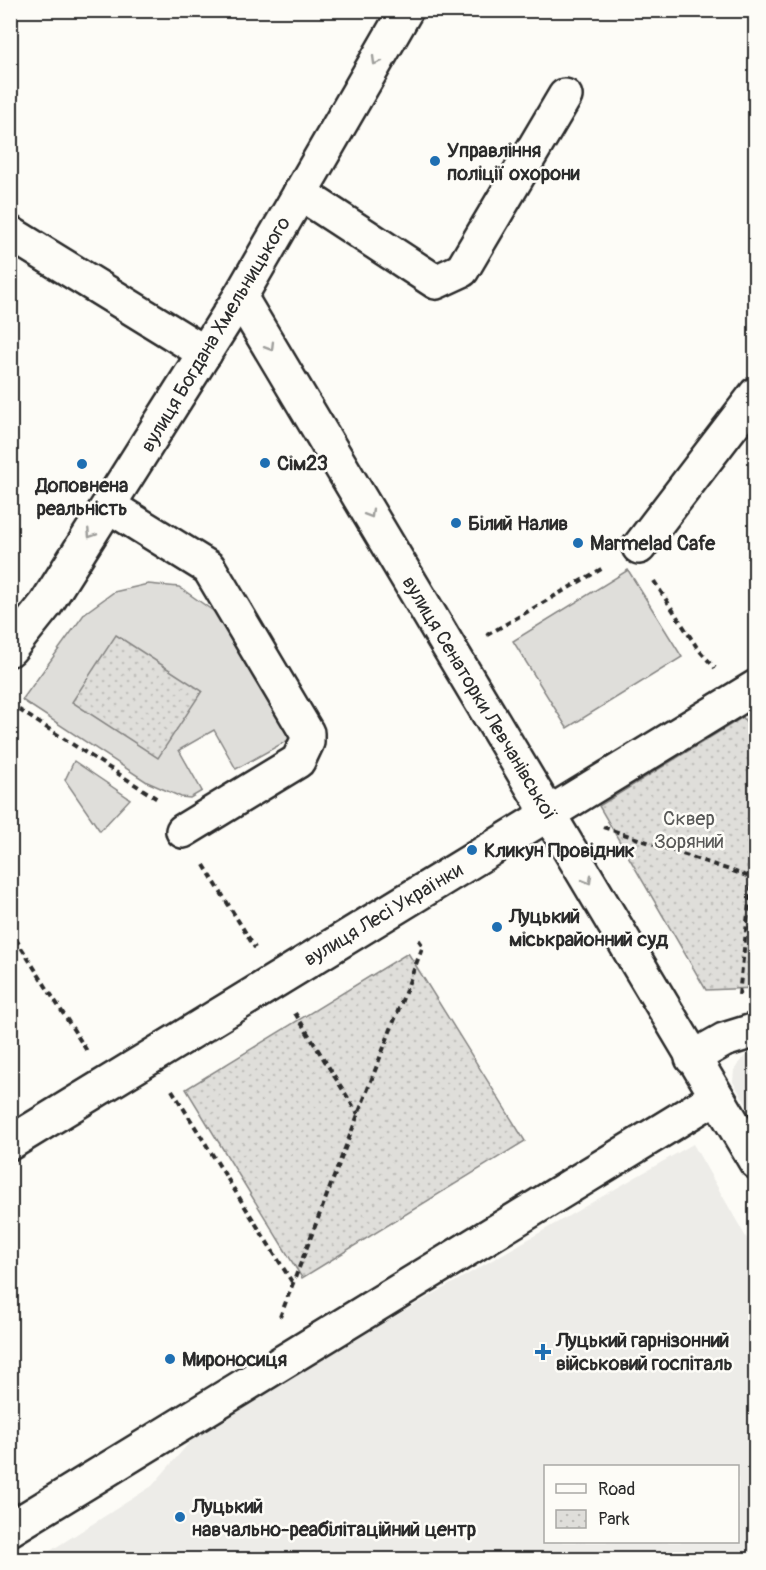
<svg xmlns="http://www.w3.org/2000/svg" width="766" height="1570" viewBox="0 0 766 1570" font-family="Pangolin,sans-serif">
<defs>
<pattern id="park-dots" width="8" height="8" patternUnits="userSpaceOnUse" patternTransform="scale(1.5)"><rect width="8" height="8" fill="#dfdeda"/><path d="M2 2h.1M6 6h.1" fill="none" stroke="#c0bfbb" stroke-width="1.8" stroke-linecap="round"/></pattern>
</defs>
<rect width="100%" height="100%" fill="#fdfcf7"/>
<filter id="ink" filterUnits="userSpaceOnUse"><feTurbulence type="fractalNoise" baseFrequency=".0167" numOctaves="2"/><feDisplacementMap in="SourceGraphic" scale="12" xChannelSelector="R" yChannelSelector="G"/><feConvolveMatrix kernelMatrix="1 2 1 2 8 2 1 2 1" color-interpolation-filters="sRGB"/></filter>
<g filter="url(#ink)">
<g fill="#edece8" fill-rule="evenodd">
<polygon points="755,1052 755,1119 733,1082 734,1070 744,1057"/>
<path d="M 693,1144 L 755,1253 L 755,1559 L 36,1560 L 152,1486 L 202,1428 ZM 546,1466 L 738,1466 L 738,1542 L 546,1542 Z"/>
</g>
<g fill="#dfdeda" stroke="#858482" stroke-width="1.5">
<polygon points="628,570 682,657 567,728 513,641"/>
<polygon points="148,584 179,587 219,615 292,738 236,769 214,730 179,750 202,791 190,798 181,797 147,782 22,700 85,613 114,592"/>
<polygon points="74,761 130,799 100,831 65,780"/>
</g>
<g fill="url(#park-dots)" stroke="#858482" stroke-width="1.5">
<polygon points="116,635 202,691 158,758 72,702"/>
<polygon points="743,717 755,738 755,988 706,990 599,806"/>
<polygon points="408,953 525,1141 302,1278 186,1089"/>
</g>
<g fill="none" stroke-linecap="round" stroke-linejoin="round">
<defs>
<g id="minor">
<polyline points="300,193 436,282 462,270 565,96"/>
<polyline points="10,233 205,353"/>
<polyline points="240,297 756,1162"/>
<polyline points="109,506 209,568 307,733 307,742 298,761 183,831"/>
<polyline points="639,547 756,394"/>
<polyline points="692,1058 724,1040 756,1030"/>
<polyline points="10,1143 756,687"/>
<polyline points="10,1529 716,1097"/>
</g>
<polyline id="major" points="10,649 46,604 240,297 406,10"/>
</defs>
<use href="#minor" stroke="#2b2b2b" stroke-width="38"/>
<use href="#major" stroke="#2b2b2b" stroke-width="38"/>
<g stroke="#2b2b2b" stroke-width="4" stroke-dasharray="6 4.5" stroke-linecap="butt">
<polyline points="654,581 698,649 715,668"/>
<polyline points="487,635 605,567"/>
<polyline points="10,704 159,800"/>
<polyline points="603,827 756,879"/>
<polyline points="204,865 255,948"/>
<polyline points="10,930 87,1051"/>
<polyline points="739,995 756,840"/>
<polyline points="295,1013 358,1114"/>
<polyline points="172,1090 292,1282"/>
<polyline points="280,1317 423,946 418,939"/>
</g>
<use href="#minor" stroke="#fdfcf7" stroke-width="33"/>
<use href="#major" stroke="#fdfcf7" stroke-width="33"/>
</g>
<defs><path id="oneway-chevron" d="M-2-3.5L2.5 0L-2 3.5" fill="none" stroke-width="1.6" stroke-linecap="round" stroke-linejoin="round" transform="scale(1.5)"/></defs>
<g stroke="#9e9e9b">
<use href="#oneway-chevron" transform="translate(376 61) rotate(120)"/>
<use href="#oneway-chevron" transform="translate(270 347) rotate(59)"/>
<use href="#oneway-chevron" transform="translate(370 514) rotate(59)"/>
<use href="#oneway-chevron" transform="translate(91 534) rotate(123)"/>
<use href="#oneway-chevron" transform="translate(588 880) rotate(60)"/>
</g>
</g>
<g fill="#1f6fb2" stroke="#fdfcf7" stroke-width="2">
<circle cx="435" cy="161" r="6"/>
<circle cx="265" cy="463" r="6"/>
<circle cx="82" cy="464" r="6"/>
<circle cx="456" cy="523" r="6"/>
<circle cx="578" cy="543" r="6"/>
<circle cx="472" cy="850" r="6"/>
<circle cx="497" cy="927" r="6"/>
<path d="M540 1343h6v6h6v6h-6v6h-6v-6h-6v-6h6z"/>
<circle cx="170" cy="1359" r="6"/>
<circle cx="180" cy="1517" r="6"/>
</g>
<g text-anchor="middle" stroke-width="5" stroke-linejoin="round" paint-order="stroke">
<g font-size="20" font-weight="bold" fill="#2b2b2b" stroke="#fdfcf7" text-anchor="start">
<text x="447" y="157">Управління<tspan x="447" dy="23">поліції охорони</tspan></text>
<text x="277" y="470">Сім23</text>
<text x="82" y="492" text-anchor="middle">Доповнена<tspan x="82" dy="23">реальність</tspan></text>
<text x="468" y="530">Білий Налив</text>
<text x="590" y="550">Marmelad Cafe</text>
<text x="484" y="857">Кликун Провідник</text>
<text x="509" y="923">Луцький<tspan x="509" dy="23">міськрайонний суд</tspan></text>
<text x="556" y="1347">Луцький гарнізонний<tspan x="556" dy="23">військовий госпіталь</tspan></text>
<text x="182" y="1366">Мироносиця</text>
<text x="192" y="1513">Луцький<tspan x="192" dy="23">навчально-реабілітаційний центр</tspan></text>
</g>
<g font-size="20" fill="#2b2b2b" stroke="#fdfcf7">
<text transform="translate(215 334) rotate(-59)" y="7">вулиця Богдана Хмельницького</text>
<text transform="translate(480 698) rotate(59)" y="7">вулиця Сенаторки Левчанівської</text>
<text transform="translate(383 914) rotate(-31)" y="7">вулиця Лесі Українки</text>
</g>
<g font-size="20" fill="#585857" stroke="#fdfcf7">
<text x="689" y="825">Сквер<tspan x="689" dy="23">Зоряний</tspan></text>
</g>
</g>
<rect width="766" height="1570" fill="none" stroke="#fdfcf7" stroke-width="36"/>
<rect x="18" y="18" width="730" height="1534" fill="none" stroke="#2b2b2b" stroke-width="2" filter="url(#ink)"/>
<rect x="544" y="1465" width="195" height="78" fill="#fdfcf7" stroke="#a9a8a5" stroke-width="1.5"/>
<rect x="556" y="1484" width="30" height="9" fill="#fdfcf7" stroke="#a9a8a5" stroke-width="1.5"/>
<text x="598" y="1495" font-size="18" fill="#2b2b2b">Road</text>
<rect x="556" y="1510" width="30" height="18" fill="url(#park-dots)" stroke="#a9a8a5" stroke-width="1.5"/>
<text x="598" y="1525" font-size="18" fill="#2b2b2b">Park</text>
</svg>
